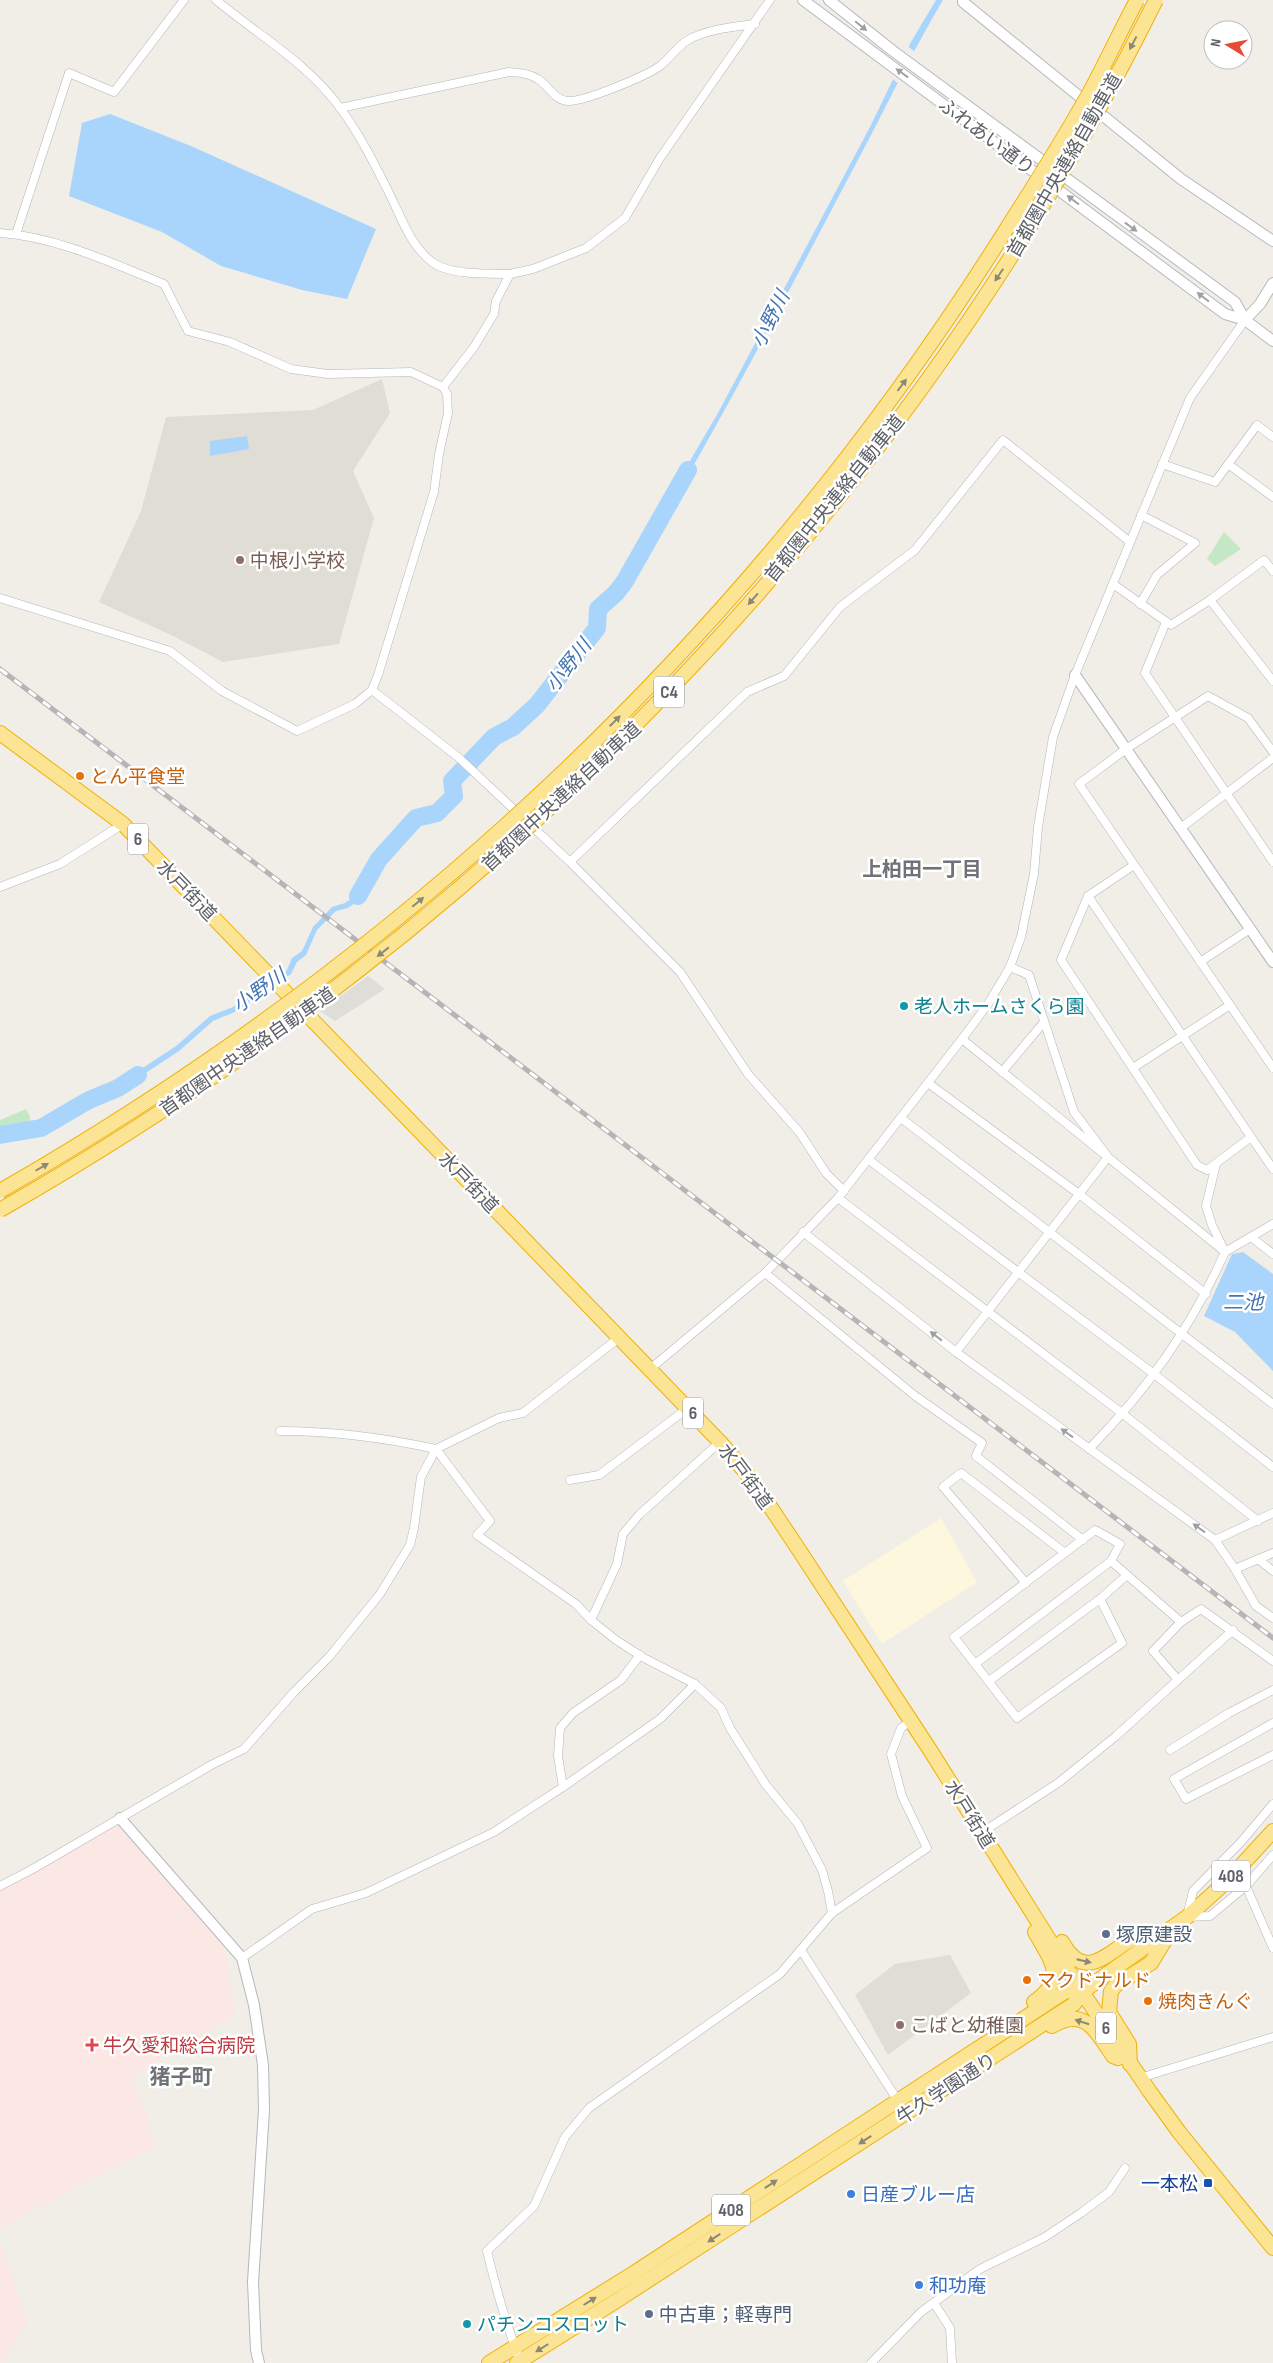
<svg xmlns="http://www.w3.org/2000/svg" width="1273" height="2363" viewBox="0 0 1273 2363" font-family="'Sofia Sans Condensed','Noto Sans JP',sans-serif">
<rect width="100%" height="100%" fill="#f0eee7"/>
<polygon fill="#fdf7de" points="941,1518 977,1582 882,1644 843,1581"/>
<polygon fill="#dfddd9" points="368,976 385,989 335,1021 320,1011"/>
<g fill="#e0ddd5">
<polygon points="382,379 390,413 353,471 374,518 339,644 223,662 173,636 99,602 141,511 166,417 313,410"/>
<polygon points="950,1955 971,1993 888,2055 855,1995 895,1964"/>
</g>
<g fill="#fbe7e4">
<polygon points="120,1818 222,1934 236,2015 133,2076 156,2146 0,2228 0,1886"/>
<polygon points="0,2240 28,2323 2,2363 0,2363"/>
</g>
<g fill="#c4e7c5">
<polygon points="1224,532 1241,549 1215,566 1207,559"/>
<polygon points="26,1109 30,1116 30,1124 0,1130 0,1120"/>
</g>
<g fill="#a9d5fd">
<path d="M 936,0 L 943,0 C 916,45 894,91 870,137 C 807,256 746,375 679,491 L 674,488 L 718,413 L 870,127 L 911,42 Z"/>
<polygon points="110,114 191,146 376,229 347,299 302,290 221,266 162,232 69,196 82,123"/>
<polygon points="247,436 249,449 210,456 210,441"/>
<polygon points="367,875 371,879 359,900 348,908 336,911 317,930 306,955 297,962 291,974 237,1011 213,1021 179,1051 120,1090 117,1085 176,1046 210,1016 233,1007 287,970 292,958 302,951 313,927 332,907 345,903 355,896"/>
<polygon points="1243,1252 1273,1274 1273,1371 1235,1332 1204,1316 1232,1254"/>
</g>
<polygon fill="#f0eee7" points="906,45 915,52 899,84 891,78"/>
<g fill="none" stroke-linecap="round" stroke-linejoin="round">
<g stroke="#a9d5fd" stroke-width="18">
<polyline points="358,896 379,859 416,818 437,813 454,796 452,781 494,737 513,727 537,705 597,628 598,609 616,593 625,581 688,470"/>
<polyline points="0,1135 41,1128 89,1100 118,1088 138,1075"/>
</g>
<defs>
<g id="street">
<path d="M 216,0 C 259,36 308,63 341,109 C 360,135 374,163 388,191 C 401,216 409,244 432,262 C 449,275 489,274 510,274"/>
<path d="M 340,108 L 509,72 C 519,73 529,73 538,79 C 548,85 555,101 568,101 C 584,102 646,76 660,66 C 670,58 678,46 688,40 C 707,29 734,27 755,24"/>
<path d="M 0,233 C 57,237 112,263 164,284 L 188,331 L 230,342 L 291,369 L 328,374 L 411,372 L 443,387"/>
<polyline points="16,234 69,73 114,92 184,0"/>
<polyline points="1162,464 1215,482 1257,425 1273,437"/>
<polyline points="1228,464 1273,497"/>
<polyline points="1113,584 1171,625 1210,600 1273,681"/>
<polyline points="0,598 170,651 222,691 297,731 355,704 372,690 378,675 434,492 439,454 448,413 447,394 443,387 474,347 494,314 496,301 510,274 533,269 586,248 625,218 660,158 770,0"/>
<polyline points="1210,600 1264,560 1273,571"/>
<polyline points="1140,604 1157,575 1195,543 1141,515"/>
<polyline points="1166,622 1145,673 1273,862"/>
<polyline points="372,690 458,757 570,862 680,972 748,1074 800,1133 826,1173 844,1191"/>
<polyline points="1273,752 1248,718 1208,696 1126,749 1079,784 1273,1068"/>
<polyline points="1182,827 1273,758"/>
<polyline points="570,862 747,692 784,676 840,607 915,550 1003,440 1130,542"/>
<polyline points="1134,865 1088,896 1061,960 1197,1165 1207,1170 1251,1137 1273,1169"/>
<polyline points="0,887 60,864 123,824"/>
<polyline points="1088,896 1251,1137"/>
<polyline points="1200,962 1250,929"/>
<polyline points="962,1039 1225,1252 1273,1224"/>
<polyline points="1133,1068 1230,1005"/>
<polyline points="1002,1072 1044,1022"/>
<polyline points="928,1083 1079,1194 1206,1294"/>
<polyline points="901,1118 1273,1404"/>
<polyline points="869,1160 1154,1374 1273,1467"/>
<polyline points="838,1198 1123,1414 1258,1521"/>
<polyline points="803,1232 956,1352 1215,1540 1235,1569 1256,1606 1273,1618"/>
<polyline points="1251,1237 1273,1254"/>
<polyline points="765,1273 914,1395 982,1443 976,1456 1083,1540"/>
<polyline points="956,1352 1108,1157 1074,1112 1029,975 1010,967"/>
<polyline points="650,1369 765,1273 838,1198 962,1039 988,1004 1010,967 1021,937 1034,874 1038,827 1053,737 1075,675 1190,398 1245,320"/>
<path d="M 280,1431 C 333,1431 385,1438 436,1449 L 490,1521 L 477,1535 L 576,1604 L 591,1620 L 616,1640 L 644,1658 L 695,1684 L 721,1708 L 730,1728 L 766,1785 L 798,1824 L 822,1870 L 828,1891 L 832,1913"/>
<path d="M 1089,1449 C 1147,1390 1191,1328 1225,1252 L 1212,1225 L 1206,1206 L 1216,1164"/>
<polyline points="570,1480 599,1475 688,1408"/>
<polyline points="1215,1540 1273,1513"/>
<polyline points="1258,1559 1273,1571"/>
<polyline points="1235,1569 1273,1553"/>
<polyline points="1026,1583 943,1487 961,1473 1065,1553"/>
<polyline points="1100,1599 1122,1643 1017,1718 954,1637 1095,1530 1120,1544 1111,1561 1181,1622 1201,1609 1273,1661"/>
<polyline points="591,1620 617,1564 623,1534 639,1515 720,1442"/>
<polyline points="975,1664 1111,1561"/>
<polyline points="1178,1680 1153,1651 1181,1622"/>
<polyline points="989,1681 1100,1599 1127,1575"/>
<polyline points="1273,1723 1174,1779 1186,1799 1273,1755"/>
<polyline points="1170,1750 1229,1713 1273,1690"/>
<polyline points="563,1787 660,1719 695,1684"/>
<polyline points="1273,1804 1241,1842 1193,1891 1187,1917 1210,1916 1246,1886 1273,1855"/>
<polyline points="981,1833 1058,1783 1116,1736 1233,1630"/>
<polyline points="0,1886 31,1870 213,1764 244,1749 294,1692 329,1657 380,1594 410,1545 414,1528 421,1477 436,1449 499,1418 523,1413 620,1337"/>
<polyline points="1246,1886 1273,1948"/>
<polyline points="801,1950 900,2104"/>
<polyline points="242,1958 312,1909 366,1893 494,1832 563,1787 558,1756 560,1728 573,1713 621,1680 640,1655"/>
<polyline points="1140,2078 1273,2037"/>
<polyline points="934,2303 950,2328 952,2363"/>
<path d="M 521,2363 C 507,2327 496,2289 487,2251 L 534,2206 L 565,2137 L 589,2108 L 780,1974 L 832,1913 L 927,1848 L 902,1796 L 891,1754 L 901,1728 L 911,1721"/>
<polyline points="871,2363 921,2312 980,2269 1045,2237 1081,2213 1109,2192 1125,2168"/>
</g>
<g id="secondary">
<polyline points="803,0 1225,314 1245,320 1273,341"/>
<polyline points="829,0 893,51 1235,302 1245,320"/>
<polyline points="963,2 1181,179 1273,241"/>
<polyline points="1245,320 1260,304 1273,283"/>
<polyline points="1075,675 1273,962"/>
<polyline points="120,1818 242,1958 254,2005 263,2065 264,2110 253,2282 256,2350 259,2363"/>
</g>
<g id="highway">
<polyline points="0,733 123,824 720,1442 753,1481 797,1547 930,1750 1082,1992 1150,2092 1179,2132 1273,2248"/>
<path d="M 1062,1942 C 1085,1982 1104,1955 1132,1939 C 1141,1935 1153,1934 1163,1932"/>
<path d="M 1034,2002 C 1068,1978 1051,1961 1035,1932"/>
<path d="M 1052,2026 C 1085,2006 1096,2031 1113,2056 L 1118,2058"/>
<polyline points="1130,2064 1129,2044 1109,2012 1111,1991 1116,1985 1151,1963 1168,1935"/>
<polyline points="489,2363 634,2273 1066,1991 1082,1992"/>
<polyline points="517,2363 613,2303 1074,2004 1082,1992 1187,1917 1227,1881 1273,1831"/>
</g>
</defs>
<use href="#street" stroke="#b4b6bb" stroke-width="9"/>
<use href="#secondary" stroke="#b5b8be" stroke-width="12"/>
<use href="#highway" stroke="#f1b105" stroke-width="16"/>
<use href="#street" stroke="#fff" stroke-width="8"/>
<use href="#secondary" stroke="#fff" stroke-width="10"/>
<use href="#highway" stroke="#fbe493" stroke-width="14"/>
<defs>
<polyline id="rail" points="0,669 1273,1638"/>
</defs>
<use href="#rail" stroke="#b5b5b7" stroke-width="5"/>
<use href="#rail" stroke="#fff" stroke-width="3" stroke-dasharray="9" stroke-linecap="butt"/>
<defs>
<g id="highway-bridge">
<path d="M 0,1191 C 410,956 752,633 1004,233 C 1034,186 1064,139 1091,90 C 1107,60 1121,30 1137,0"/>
<path d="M 0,1210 C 496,927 901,513 1156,0"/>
</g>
</defs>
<use href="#highway-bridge" stroke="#f1b105" stroke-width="16" stroke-linecap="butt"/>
<use href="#highway-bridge" stroke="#fbe493" stroke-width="14"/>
</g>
<defs><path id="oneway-solid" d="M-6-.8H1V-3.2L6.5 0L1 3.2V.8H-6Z" transform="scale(1.25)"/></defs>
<g fill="#9ea0a4">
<use href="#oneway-solid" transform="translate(861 26) rotate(39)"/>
<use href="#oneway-solid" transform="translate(902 73) rotate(-144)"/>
<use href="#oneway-solid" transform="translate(1073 200) rotate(-143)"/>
<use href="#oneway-solid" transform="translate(1131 227) rotate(36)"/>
<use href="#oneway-solid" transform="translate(1203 297) rotate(-143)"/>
<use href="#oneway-solid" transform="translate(936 1336) rotate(-142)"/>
<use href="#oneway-solid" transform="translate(1067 1433) rotate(-144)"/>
<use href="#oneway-solid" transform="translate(1199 1528) rotate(-144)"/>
</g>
<g fill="#8d8874">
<use href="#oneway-solid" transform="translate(1133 43) rotate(118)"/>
<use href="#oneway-solid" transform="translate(999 275) rotate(124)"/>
<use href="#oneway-solid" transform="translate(902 385) rotate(-53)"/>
<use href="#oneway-solid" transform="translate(753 599) rotate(131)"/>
<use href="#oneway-solid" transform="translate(615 721) rotate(-45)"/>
<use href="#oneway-solid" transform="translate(418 902) rotate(-40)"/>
<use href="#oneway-solid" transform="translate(383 952) rotate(142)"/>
<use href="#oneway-solid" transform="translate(42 1167) rotate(-30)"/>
<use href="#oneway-solid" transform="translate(1084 1961) rotate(13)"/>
<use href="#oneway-solid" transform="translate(1082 2022) rotate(-162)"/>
<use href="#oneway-solid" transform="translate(865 2140) rotate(147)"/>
<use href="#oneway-solid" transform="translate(771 2184) rotate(-33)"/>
<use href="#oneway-solid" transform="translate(714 2238) rotate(147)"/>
<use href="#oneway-solid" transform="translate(590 2301) rotate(-32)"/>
<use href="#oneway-solid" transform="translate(542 2348) rotate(148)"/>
</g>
<g fill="#8d6e63" stroke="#fff" stroke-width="2">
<circle cx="240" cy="560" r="5"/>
<circle cx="900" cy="2025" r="5"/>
</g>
<g fill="#e8710a" stroke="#fff" stroke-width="2">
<circle cx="80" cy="776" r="5"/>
<circle cx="1027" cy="1980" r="5"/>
<circle cx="1148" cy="2001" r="5"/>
</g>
<g fill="#0f9aa8" stroke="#fff" stroke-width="2">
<circle cx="904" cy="1006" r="5"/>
<circle cx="467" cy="2324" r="5"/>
</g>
<g fill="#5c6f8a" stroke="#fff" stroke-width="2">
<circle cx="1106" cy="1934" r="5"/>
<circle cx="649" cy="2314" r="5"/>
</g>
<path fill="#e0444e" stroke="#fff" stroke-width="2" d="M89.5 2037.5h5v5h5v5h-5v5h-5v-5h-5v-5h5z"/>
<rect fill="#1a4fb4" stroke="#fff" stroke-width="2" x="1203" y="2178" width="10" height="10" rx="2.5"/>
<g fill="#3f7fe0" stroke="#fff" stroke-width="2">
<circle cx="851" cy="2194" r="5"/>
<circle cx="919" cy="2285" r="5"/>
</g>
<g text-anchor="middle" stroke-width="5" stroke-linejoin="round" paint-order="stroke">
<g fill="#fff" stroke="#8e9095" stroke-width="1">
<rect x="654" y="676.5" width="30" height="31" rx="4"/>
<rect x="128" y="823.5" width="20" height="31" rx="4"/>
<rect x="683" y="1397.5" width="20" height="31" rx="4"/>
<rect x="1212" y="1860.5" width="38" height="31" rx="4"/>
<rect x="1096" y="2012.5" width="20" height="31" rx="4"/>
<rect x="712" y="2194.5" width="38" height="31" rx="4"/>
</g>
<g font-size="18" font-weight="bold" fill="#5e6167">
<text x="669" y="698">C4</text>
<text x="138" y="845">6</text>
<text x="693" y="1419">6</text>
<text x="1231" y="1882">408</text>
<text x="1106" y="2034">6</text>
<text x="731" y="2216">408</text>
</g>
<g font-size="19" fill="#5e6167" stroke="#fff">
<text transform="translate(987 136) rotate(37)" y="7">ふれあい通り</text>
<text transform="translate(1064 165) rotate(-60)" y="7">首都圏中央連絡自動車道</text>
<text transform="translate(834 498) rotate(-51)" y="7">首都圏中央連絡自動車道</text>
<text transform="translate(561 796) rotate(-43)" y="7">首都圏中央連絡自動車道</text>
<text transform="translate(187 890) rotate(46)" y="7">水戸街道</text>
<text transform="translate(247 1051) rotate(-35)" y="7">首都圏中央連絡自動車道</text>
<text transform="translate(469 1182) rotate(46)" y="7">水戸街道</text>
<text transform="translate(746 1476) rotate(53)" y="7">水戸街道</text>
<text transform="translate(970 1814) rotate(58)" y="7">水戸街道</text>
<text transform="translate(946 2088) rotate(-33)" y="7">牛久学園通り</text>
</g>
<g font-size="19" fill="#785e54" stroke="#fff" text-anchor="start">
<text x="250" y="567">中根小学校</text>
<text x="910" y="2032">こばと幼稚園</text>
</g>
<g font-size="19" fill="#c56008" stroke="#fff" text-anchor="start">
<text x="90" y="783">とん平食堂</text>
<text x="1037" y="1987">マクドナルド</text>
<text x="1158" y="2008">焼肉きんぐ</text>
</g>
<g font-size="19" fill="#0d838f" stroke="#fff" text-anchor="start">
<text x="914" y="1013">老人ホームさくら園</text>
<text x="477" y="2331">パチンコスロット</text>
</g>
<g font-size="19" fill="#4e5e75" stroke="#fff" text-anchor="start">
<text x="1116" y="1941">塚原建設</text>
<text x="659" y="2321">中古車；軽専門</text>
</g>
<g font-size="19" fill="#be3a42" stroke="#fff" text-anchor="start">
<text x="103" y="2052">牛久愛和総合病院</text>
</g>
<g font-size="19" fill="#164399" stroke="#fff" text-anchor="end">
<text x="1198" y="2190">一本松</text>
</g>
<g font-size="19" fill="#366cbe" stroke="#fff" text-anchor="start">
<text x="861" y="2201">日産ブルー店</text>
<text x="929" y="2292">和功庵</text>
</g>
<g font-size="20" font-style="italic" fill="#4575b0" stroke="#fff">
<text transform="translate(770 319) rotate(-63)" y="7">小野川</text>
<text transform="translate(568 665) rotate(-52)" y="7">小野川</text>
<text transform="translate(259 990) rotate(-35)" y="7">小野川</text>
<text x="1243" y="1309">二池</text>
</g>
<g font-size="20" font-weight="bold" fill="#6f7378" stroke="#fff">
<text x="922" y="876">上柏田一丁目</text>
</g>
<g font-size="21" font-weight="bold" fill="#6f7378" stroke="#fff">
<text x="181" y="2084">猪子町</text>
</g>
</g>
<g transform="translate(1228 45) rotate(280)"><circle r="24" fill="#ffffff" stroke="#bfc0c2"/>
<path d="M0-4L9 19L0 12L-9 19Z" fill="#e64b37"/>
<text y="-8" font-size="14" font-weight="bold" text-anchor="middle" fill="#5e6167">N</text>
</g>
</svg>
